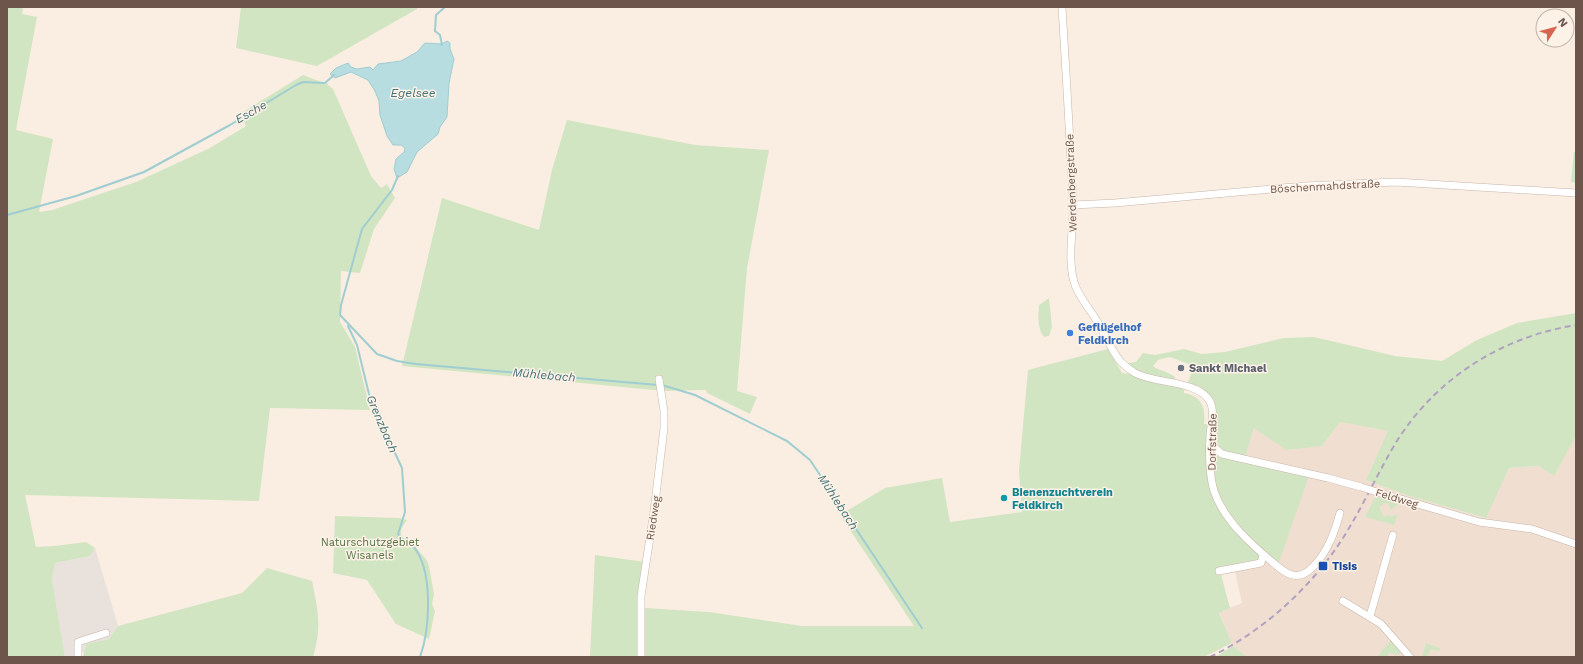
<svg xmlns="http://www.w3.org/2000/svg" width="1583" height="664" viewBox="0 0 1583 664" font-family="'Work Sans',sans-serif">
<rect width="100%" height="100%" fill="#f9eee1"/>
<polygon fill="#f0dfd0" points="1340,422 1389,431 1366,480 1406,495 1485,518 1509,468 1539,466 1554,475 1576,436 1576,657 1248,657 1233,646 1219,612 1242,603 1234,567 1244,461 1254,428 1322,446"/>
<polygon fill="#e8e1dc" points="95,548 118,626 109,639 86,644 84,652 71,657 65,657 52,579 55,563 90,556"/>
<g fill="#d2e5c2" fill-rule="evenodd">
<polygon points="7,7 23,7 22,14 37,17 16,130 53,139 39,212 52,210 136,182 210,148 246,126 240,114 303,75 327,84 333,89 371,176 381,188 387,184 395,198 374,229 360,273 341,271 340,322 355,347 370,410 270,408 259,501 25,495 36,547 55,546 86,542 95,548 90,556 55,563 52,579 65,657 7,657"/>
<polygon points="241,7 417,7 417,9 317,66 236,48"/>
<polygon points="567,120 695,145 769,150 747,268 737,391 757,397 750,414 707,393 706,390 664,391 402,366 442,198 539,230 552,170"/>
<polygon points="1574,152 1576,152 1576,183 1571,182"/>
<path d="M 1049,298 L 1052,327 L 1049,336 L 1044,337 C 1037,328 1038,316 1039,305 Z"/>
<path d="M 1576,313 L 1576,436 L 1554,476 L 1539,466 L 1509,468 L 1486,518 L 1406,495 L 1366,480 L 1388,431 L 1340,422 L 1322,446 L 1286,450 L 1254,428 L 1244,461 L 1309,476 L 1278,565 L 1264,555 L 1260,562 L 1220,571 L 1230,608 L 1219,613 L 1232,643 L 1204,657 L 590,657 L 595,555 L 645,562 L 645,608 L 709,612 L 802,626 L 914,626 L 840,515 L 885,488 L 942,478 L 950,522 L 1022,512 L 1019,470 L 1028,370 L 1108,349 L 1122,373 L 1131,374 L 1128,363 L 1136,362 L 1143,353 L 1155,355 L 1184,349 L 1202,354 L 1225,352 L 1284,338 L 1314,337 L 1395,356 L 1442,361 L 1477,340 L 1517,323 ZM 1170,357 L 1194,366 L 1188,382 L 1201,392 L 1213,408 L 1209,424 L 1204,424 C 1206,408 1202,396 1184,393 L 1184,389 L 1174,382 L 1175,377 C 1168,371 1159,371 1153,366 L 1158,360 Z"/>
<polygon points="1376,496 1399,503 1391,510 1387,502 1379,507 1384,517 1389,514 1390,517 1398,514 1394,525 1365,517"/>
<path d="M 335,516 L 400,518 L 407,520 C 402,527 398,532 404,540 L 414,542 C 417,553 427,556 429,566 L 434,594 L 432,604 L 435,611 L 429,639 L 396,624 L 367,580 L 333,573 Z"/>
<path d="M 267,568 L 312,581 C 318,611 322,627 313,657 L 83,657 L 86,644 L 109,639 L 118,626 L 242,593 Z"/>
<polygon points="1391,640 1401,649 1399,655 1388,653 1387,657 1377,657"/>
<polygon points="1426,643 1440,648 1439,651 1431,649 1427,657 1422,657"/>
<polygon points="1233,646 1248,657 1215,657 1217,656"/>
</g>
<polygon fill="#b8dde0" stroke="#9fcdd1" points="447,41 450,43 450,49 454,59 449,83 447,117 440,127 438,134 417,152 407,172 397,178 394,169 396,159 404,152 405,148 401,145 393,145 387,136 380,115 379,101 375,91 368,80 351,72 335,78 330,74 336,68 348,63 351,67 357,69 370,67 373,70 378,64 401,61 417,52 425,43 442,44"/>
<g fill="none" stroke-linecap="round" stroke-linejoin="round">
<g stroke="#9fcdd1" stroke-width="2">
<polyline points="442,45 440,35 435,31 436,15 445,7"/>
<polyline points="398,176 392,190 362,229 341,305 340,315 377,354 397,361 416,364 658,385"/>
<polyline points="7,215 76,196 144,172 230,125 296,85 303,82 325,83 334,75"/>
<path d="M 348,326 L 357,345 L 369,394 L 387,441 L 395,453 L 402,468 L 405,512 L 398,534 C 403,542 407,540 412,545 C 434,568 430,629 420,657"/>
<polyline points="662,385 695,395 787,441 810,460 922,628"/>
</g>
<defs>
<g id="minor">
<path d="M 1062,7 C 1066,72 1070,137 1073,202 C 1074,228 1067,256 1074,282 C 1078,296 1088,306 1095,318 C 1104,332 1110,348 1120,361 C 1124,365 1130,370 1135,373 C 1155,384 1196,380 1209,400 C 1216,410 1210,426 1210,437 C 1209,455 1209,474 1214,491 C 1224,521 1253,546 1277,566 C 1290,577 1300,580 1313,567 C 1328,551 1334,534 1340,513"/>
<polyline points="1073,205 1115,203 1305,186 1396,182 1576,193"/>
<polyline points="1210,444 1222,454 1328,478 1361,487"/>
<polyline points="1377,492 1479,522 1532,529 1576,544"/>
<polyline points="1219,571 1261,563 1263,555"/>
<polyline points="1343,601 1381,624 1410,657"/>
<polyline points="1370,616 1393,535"/>
<polyline points="78,657 78,642 106,633"/>
<polyline points="641,657 641,596 654,511 664,428 664,411 659,379"/>
</g>
</defs>
<use href="#minor" stroke="#c8b5aa" stroke-width="8"/>
<use href="#minor" stroke="#fff" stroke-width="7"/>
<path stroke="#b0a2c1" stroke-width="2" stroke-dasharray="6 4" stroke-linecap="butt" d="M 1210,657 C 1261,632 1305,593 1337,547 C 1359,515 1375,478 1395,444 C 1435,379 1501,337 1576,325"/>
<defs>
<polyline id="minor-bridge" points="1361,487 1377,492"/>
</defs>
<use href="#minor-bridge" stroke="#c8b5aa" stroke-width="8" stroke-linecap="butt"/>
<use href="#minor-bridge" stroke="#fff" stroke-width="7"/>
</g>
<circle fill="#3f7fe0" stroke="#fdf2e7" stroke-width="1.5" cx="1070" cy="333" r="4"/>
<circle fill="#6b7280" stroke="#fdf2e7" stroke-width="1.5" cx="1181" cy="368" r="4"/>
<circle fill="#0f9aa8" stroke="#fdf2e7" stroke-width="1.5" cx="1004" cy="498" r="4"/>
<rect fill="#1a4fb4" stroke="#fdf2e7" stroke-width="1.5" x="1318" y="561" width="10" height="10" rx="2"/>
<g text-anchor="middle" stroke-width="3" stroke-linejoin="round" paint-order="stroke">
<g font-size="11" fill="#6e554b" stroke="#fdf2e7">
<text transform="translate(1071 183) rotate(-92)" y="4">Werdenbergstraße</text>
<text transform="translate(1325 186) rotate(-3)" y="4">Böschenmahdstraße</text>
<text transform="translate(1212 442) rotate(-89)" y="4">Dorfstraße</text>
<text transform="translate(1397 498) rotate(17)" y="4">Feldweg</text>
<text transform="translate(653 518) rotate(-81)" y="4">Riedweg</text>
</g>
<g font-size="11" font-weight="bold" fill="#366cbe" stroke="#fdf2e7" text-anchor="start">
<text x="1078" y="331">Geflügelhof<tspan x="1078" dy="13">Feldkirch</tspan></text>
</g>
<g font-size="11" font-weight="bold" fill="#5b616d" stroke="#fdf2e7" text-anchor="start">
<text x="1189" y="372">Sankt Michael</text>
</g>
<g font-size="11" font-weight="bold" fill="#0d838f" stroke="#fdf2e7" text-anchor="start">
<text x="1012" y="496">Bienenzuchtverein<tspan x="1012" dy="13">Feldkirch</tspan></text>
</g>
<g font-size="11" fill="#557344" stroke="#fdf2e7">
<text x="370" y="546">Naturschutzgebiet<tspan x="370" dy="13">Wisanels</tspan></text>
</g>
<g font-size="11" font-weight="bold" fill="#164399" stroke="#fdf2e7" text-anchor="start">
<text x="1332" y="570">Tisis</text>
</g>
<g font-size="12" font-style="italic" fill="#447479" stroke="#fdf2e7">
<text x="413" y="97">Egelsee</text>
<text transform="translate(251 112) rotate(-29)" y="4">Esche</text>
<text transform="translate(544 375) rotate(5)" y="4">Mühlebach</text>
<text transform="translate(382 424) rotate(67)" y="4">Grenzbach</text>
<text transform="translate(838 502) rotate(57)" y="4">Mühlebach</text>
</g>
</g>
<rect width="1583" height="664" fill="none" stroke="#6e554b" stroke-width="16"/>
<g transform="translate(1555 28) rotate(54)"><circle r="19" fill="#fdf2e7" stroke="#c4b3a9"/>
<path d="M0-3L7 15L0 10L-7 15Z" fill="#d86551"/>
<text y="-6" font-size="11" font-weight="bold" text-anchor="middle" fill="#6e554b">N</text>
</g>
</svg>
